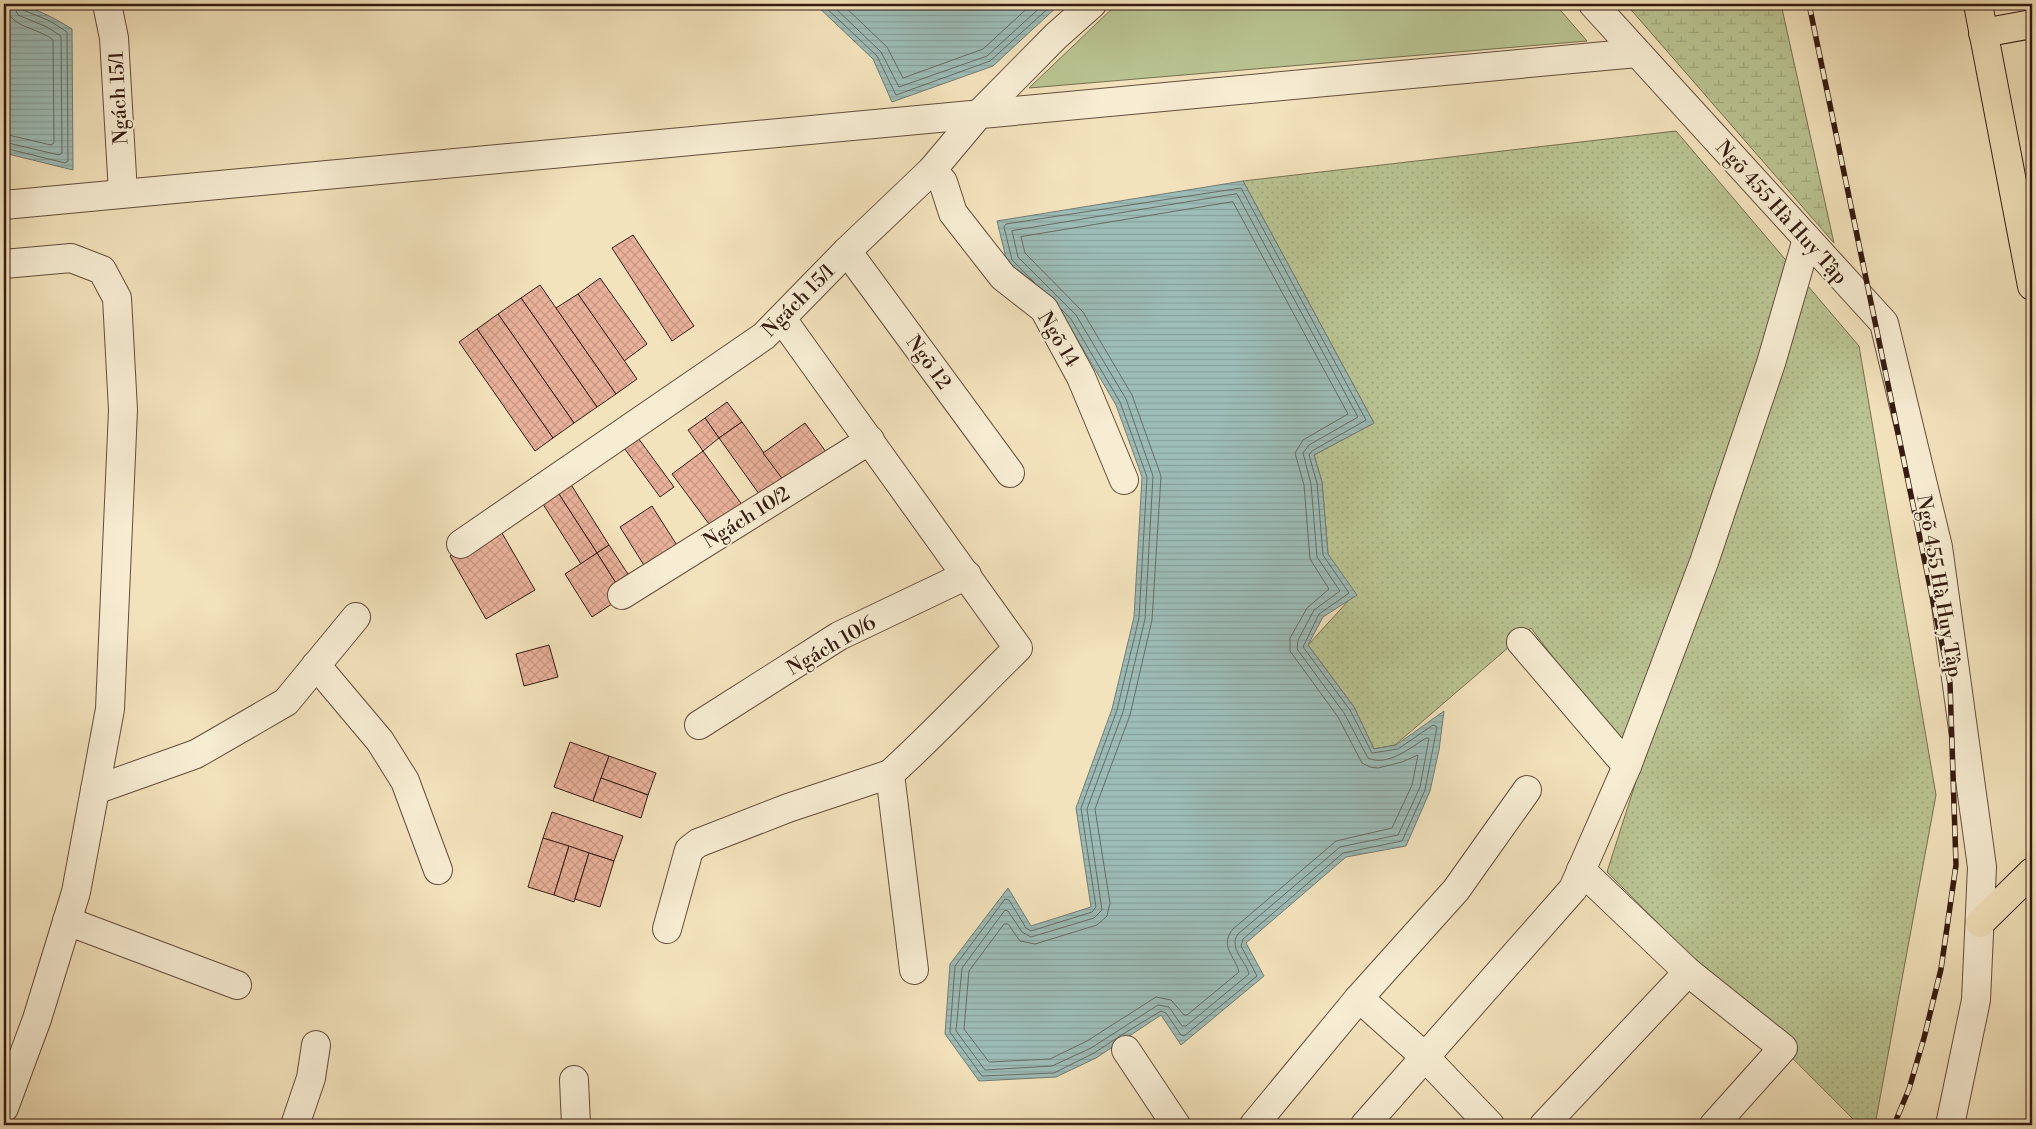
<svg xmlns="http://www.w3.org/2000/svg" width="2036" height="1129" viewBox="0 0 2036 1129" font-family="'Libre Bodoni',serif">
<defs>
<pattern id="wetland-marsh" width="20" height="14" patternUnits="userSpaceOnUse" patternTransform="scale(1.25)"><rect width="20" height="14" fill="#b9c492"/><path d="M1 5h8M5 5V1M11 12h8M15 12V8" fill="none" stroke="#a0a87d"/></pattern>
<pattern id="park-dots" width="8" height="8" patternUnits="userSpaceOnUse" patternTransform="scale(1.25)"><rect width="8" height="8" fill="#b9c492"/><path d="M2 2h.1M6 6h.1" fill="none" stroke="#a0a87d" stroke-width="1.8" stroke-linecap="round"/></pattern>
<pattern id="water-rules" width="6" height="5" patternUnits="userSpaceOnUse" patternTransform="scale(1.25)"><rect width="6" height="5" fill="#9dbdb8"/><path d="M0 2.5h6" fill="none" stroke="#88a29d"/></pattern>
<pattern id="building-cross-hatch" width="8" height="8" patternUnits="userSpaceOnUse" patternTransform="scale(1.25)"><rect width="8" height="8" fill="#e9b19a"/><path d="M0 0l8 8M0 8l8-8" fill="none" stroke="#c89884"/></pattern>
</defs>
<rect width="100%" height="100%" fill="#f3e3bc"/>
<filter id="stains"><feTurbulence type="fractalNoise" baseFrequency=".004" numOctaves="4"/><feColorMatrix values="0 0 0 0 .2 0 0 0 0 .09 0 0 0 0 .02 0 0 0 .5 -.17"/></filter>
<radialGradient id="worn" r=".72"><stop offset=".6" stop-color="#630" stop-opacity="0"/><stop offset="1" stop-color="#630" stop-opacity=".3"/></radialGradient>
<polygon fill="#b9c492" stroke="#777052" points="1117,4 1555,4 1587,41 1029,88"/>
<polygon fill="url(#wetland-marsh)" stroke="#777052" points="1626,4 1781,4 1834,243"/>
<polygon fill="url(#park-dots)" stroke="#777052" points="1676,131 1859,346 1936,795 1875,1125 1859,1125 1607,872 1639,772 1531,628 1395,745 1374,749 1354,707 1308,645 1349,600 1328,554 1322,482 1314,455 1374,423 1243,181"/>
<g fill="url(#water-rules)" stroke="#737c75">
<path d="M 4,4 C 29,4 51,16 72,29 L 73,170 L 4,153 Z"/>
<polygon points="815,4 1060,4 993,66 892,102 873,59"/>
<polygon points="1243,181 1374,423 1314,455 1322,482 1328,554 1357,595 1323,617 1308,645 1354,707 1374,749 1396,745 1444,711 1439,750 1430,791 1406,846 1346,857 1246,943 1264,976 1181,1045 1161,1015 1096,1058 1056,1077 979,1081 945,1034 950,964 1008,888 1031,926 1091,907 1076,808 1112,709 1134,617 1142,477 1116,405 1067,322 1007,262 997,221"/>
</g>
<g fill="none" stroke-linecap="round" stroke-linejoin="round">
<g stroke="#696c64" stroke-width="1">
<polyline points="822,4 877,56 896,95 990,61 1053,4"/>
<polyline points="831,4 881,52 899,87 987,56 1044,4"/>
<polyline points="842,4 887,47 903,78 983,49 1032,4"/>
<path d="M 4,134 L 51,145 L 54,143 L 53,40 C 38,27 7,28 6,4"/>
<polyline points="4,142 59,155 62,153 61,36 47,27 18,15 13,4"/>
<polyline points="4,148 65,163 68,161 67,32 50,21 23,10 20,4"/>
<path d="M 1237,194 L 1358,417 L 1309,445 L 1303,453 L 1311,484 L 1317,557 L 1340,591 L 1314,610 L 1298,640 L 1297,649 L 1344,713 L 1368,758 C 1387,767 1410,748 1426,738 L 1429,738 L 1420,787 L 1398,835 L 1340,847 L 1238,934 C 1228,948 1246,961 1249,974 L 1186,1026 L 1182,1026 L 1169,1007 L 1158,1005 L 1091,1048 L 1052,1066 L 985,1070 L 956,1031 L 962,968 L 1005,910 L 1008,911 L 1022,932 L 1031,937 L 1094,918 L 1102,910 L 1087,809 L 1123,712 L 1145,619 L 1153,476 L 1126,399 L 1076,315 L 1018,257 L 1012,231 Z"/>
<path d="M 1233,202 L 1348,414 L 1303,440 L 1295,453 L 1304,485 L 1310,559 L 1329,589 L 1307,608 L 1290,638 L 1290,651 L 1338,717 L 1362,763 L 1370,767 L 1378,768 L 1402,762 L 1418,755 L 1412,785 L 1392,828 L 1336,841 L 1233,929 C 1219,946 1235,956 1239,972 L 1187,1015 L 1184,1015 L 1171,1000 L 1156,997 L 1087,1041 L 1050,1059 L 989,1062 L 964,1029 L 969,971 L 1004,924 L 1008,924 L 1020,941 L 1035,944 L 1097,925 L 1107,916 L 1110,903 L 1095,809 L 1130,715 L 1152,620 L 1161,476 L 1132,395 L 1083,312 L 1025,253 L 1021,237 Z"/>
<polyline points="1035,283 1012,260 1004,227 1006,224 1241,188 1366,420 1312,451 1309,455 1317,483 1323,555 1349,593 1319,614 1303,647 1350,710 1372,753 1398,749 1433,725 1437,727 1425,790 1402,841 1343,853 1243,939 1241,946 1257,976 1184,1036 1181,1035 1166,1013 1161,1011 1118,1037"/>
<polyline points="1061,309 1071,319 1120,402 1147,477 1139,618 1117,710 1081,808 1096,907 1092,912 1031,931 1026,928 1009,900 1005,899 955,966 950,1032 982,1076 1054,1073 1094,1053 1117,1038"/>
</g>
</g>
<g fill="url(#building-cross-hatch)" stroke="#351b11">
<polygon points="633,235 694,326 672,341 612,248"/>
<polygon points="600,278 647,344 624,361 578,294"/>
<polygon points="540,285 616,394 597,407 521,298"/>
<polygon points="578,294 637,379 616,394 556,308"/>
<polygon points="521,298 597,407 574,423 498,314"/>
<polygon points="498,314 574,423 553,438 477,329"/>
<polygon points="477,329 553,438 535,451 459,342"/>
<polygon points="727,402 742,422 719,438 705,418"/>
<polygon points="705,418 719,438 703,451 688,430"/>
<polygon points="742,422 784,481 762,498 719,438"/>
<polygon points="805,423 826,452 784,481 763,453"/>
<polygon points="633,431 674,487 660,497 619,441"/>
<polygon points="703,451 743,506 712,528 672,474"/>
<polygon points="570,483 609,545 597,553 557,491"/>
<polygon points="557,491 597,553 581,564 541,501"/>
<polygon points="652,506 685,558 652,578 620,527"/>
<polygon points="499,528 535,590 486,619 450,556"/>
<polygon points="609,545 637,588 624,596 597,553"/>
<polygon points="597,553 624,596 592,617 565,574"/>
<polygon points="549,645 558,677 524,686 516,654"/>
<polygon points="570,742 609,756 593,801 554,787"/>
<polygon points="609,756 656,773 648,795 601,778"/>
<polygon points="601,778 648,795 641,818 593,801"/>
<polygon points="552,812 623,836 614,861 543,838"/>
<polygon points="543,838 569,846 554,895 528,887"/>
<polygon points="569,846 589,853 574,902 554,895"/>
<polygon points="589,853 614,861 600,907 575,899"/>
</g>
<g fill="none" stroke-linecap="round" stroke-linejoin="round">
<defs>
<g id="minor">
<polyline points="107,4 114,38 123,193"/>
<polyline points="1593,4 1884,323 1938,547 1982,867 1976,1000 1950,1125"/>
<polyline points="932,170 943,182 953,213 1003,277 1044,309 1081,377 1124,480"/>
<polyline points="4,205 1637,53"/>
<polyline points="847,251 1010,473"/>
<polyline points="4,264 71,258 102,270 117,298 123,410 110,709 76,892 37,1019 4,1108"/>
<path d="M 782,319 L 1018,648 C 975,690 934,734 890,774 L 914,970"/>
<polyline points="461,544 764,336 847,251 932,170 979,114 1056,36 1092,4"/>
<polyline points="622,595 870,440"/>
<polyline points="1521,642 1627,766"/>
<polyline points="316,665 380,741 405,781 438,870"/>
<polyline points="699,725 839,636 967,575"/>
<polyline points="95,790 196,754 286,702 356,617"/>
<polyline points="1581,870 1688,972 1783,1048 1714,1125"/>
<polyline points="67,921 237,985"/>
<polyline points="667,929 689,850 698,843 788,808 890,774"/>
<polyline points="1359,998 1424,1056 1490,1125"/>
<polyline points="1126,1050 1176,1125"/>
<polyline points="574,1080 576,1125"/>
<polyline points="295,1125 311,1078 316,1045"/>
<polyline points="1254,1125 1359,998 1456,890 1527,790"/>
<polyline points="1365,1125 1573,889 1627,766 1704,562 1771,363 1807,239"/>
<polyline points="1544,1125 1688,972"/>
</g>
<g id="major">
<polyline points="1978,4 2032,286"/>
<polyline points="1983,33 2032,24"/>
<polyline points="1980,923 2032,872"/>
</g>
</defs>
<use href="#minor" stroke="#644d3c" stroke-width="30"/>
<use href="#major" stroke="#351b11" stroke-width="30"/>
<use href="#minor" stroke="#f7edd3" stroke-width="28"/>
<use href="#major" stroke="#f3e3bc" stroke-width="28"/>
<defs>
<polyline id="rail" points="1809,4 1950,683 1956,865 1941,969 1924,1038 1909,1089 1894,1125"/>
</defs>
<use href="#rail" stroke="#351b11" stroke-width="5.5"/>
<use href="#rail" stroke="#f7edd3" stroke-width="4" stroke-dasharray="11" stroke-linecap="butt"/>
</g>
<g text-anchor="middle" stroke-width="4" stroke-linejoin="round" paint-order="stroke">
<g font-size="20" fill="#351b11" stroke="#f7edd3">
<text transform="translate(118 98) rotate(-93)" y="7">Ngách 15/1</text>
<text transform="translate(1782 212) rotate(48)" y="7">Ngõ 455 Hà Huy Tập</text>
<text transform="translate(798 300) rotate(-45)" y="7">Ngách 15/1</text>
<text transform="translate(1059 339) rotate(59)" y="7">Ngõ 14</text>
<text transform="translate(929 362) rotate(54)" y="7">Ngõ 12</text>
<text transform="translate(746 517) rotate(-32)" y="7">Ngách 10/2</text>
<text transform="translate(1940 586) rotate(80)" y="7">Ngõ 455 Hà Huy Tập</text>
<text transform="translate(831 645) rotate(-30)" y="7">Ngách 10/6</text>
</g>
</g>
<rect width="2036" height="1129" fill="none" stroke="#f3e3bc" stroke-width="20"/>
<rect x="5" y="5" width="2026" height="1119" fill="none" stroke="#351b11" stroke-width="2.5"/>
<rect x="10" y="10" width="2016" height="1109" fill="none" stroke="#351b11"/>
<rect width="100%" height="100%" filter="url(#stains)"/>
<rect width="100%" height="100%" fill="url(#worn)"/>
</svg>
